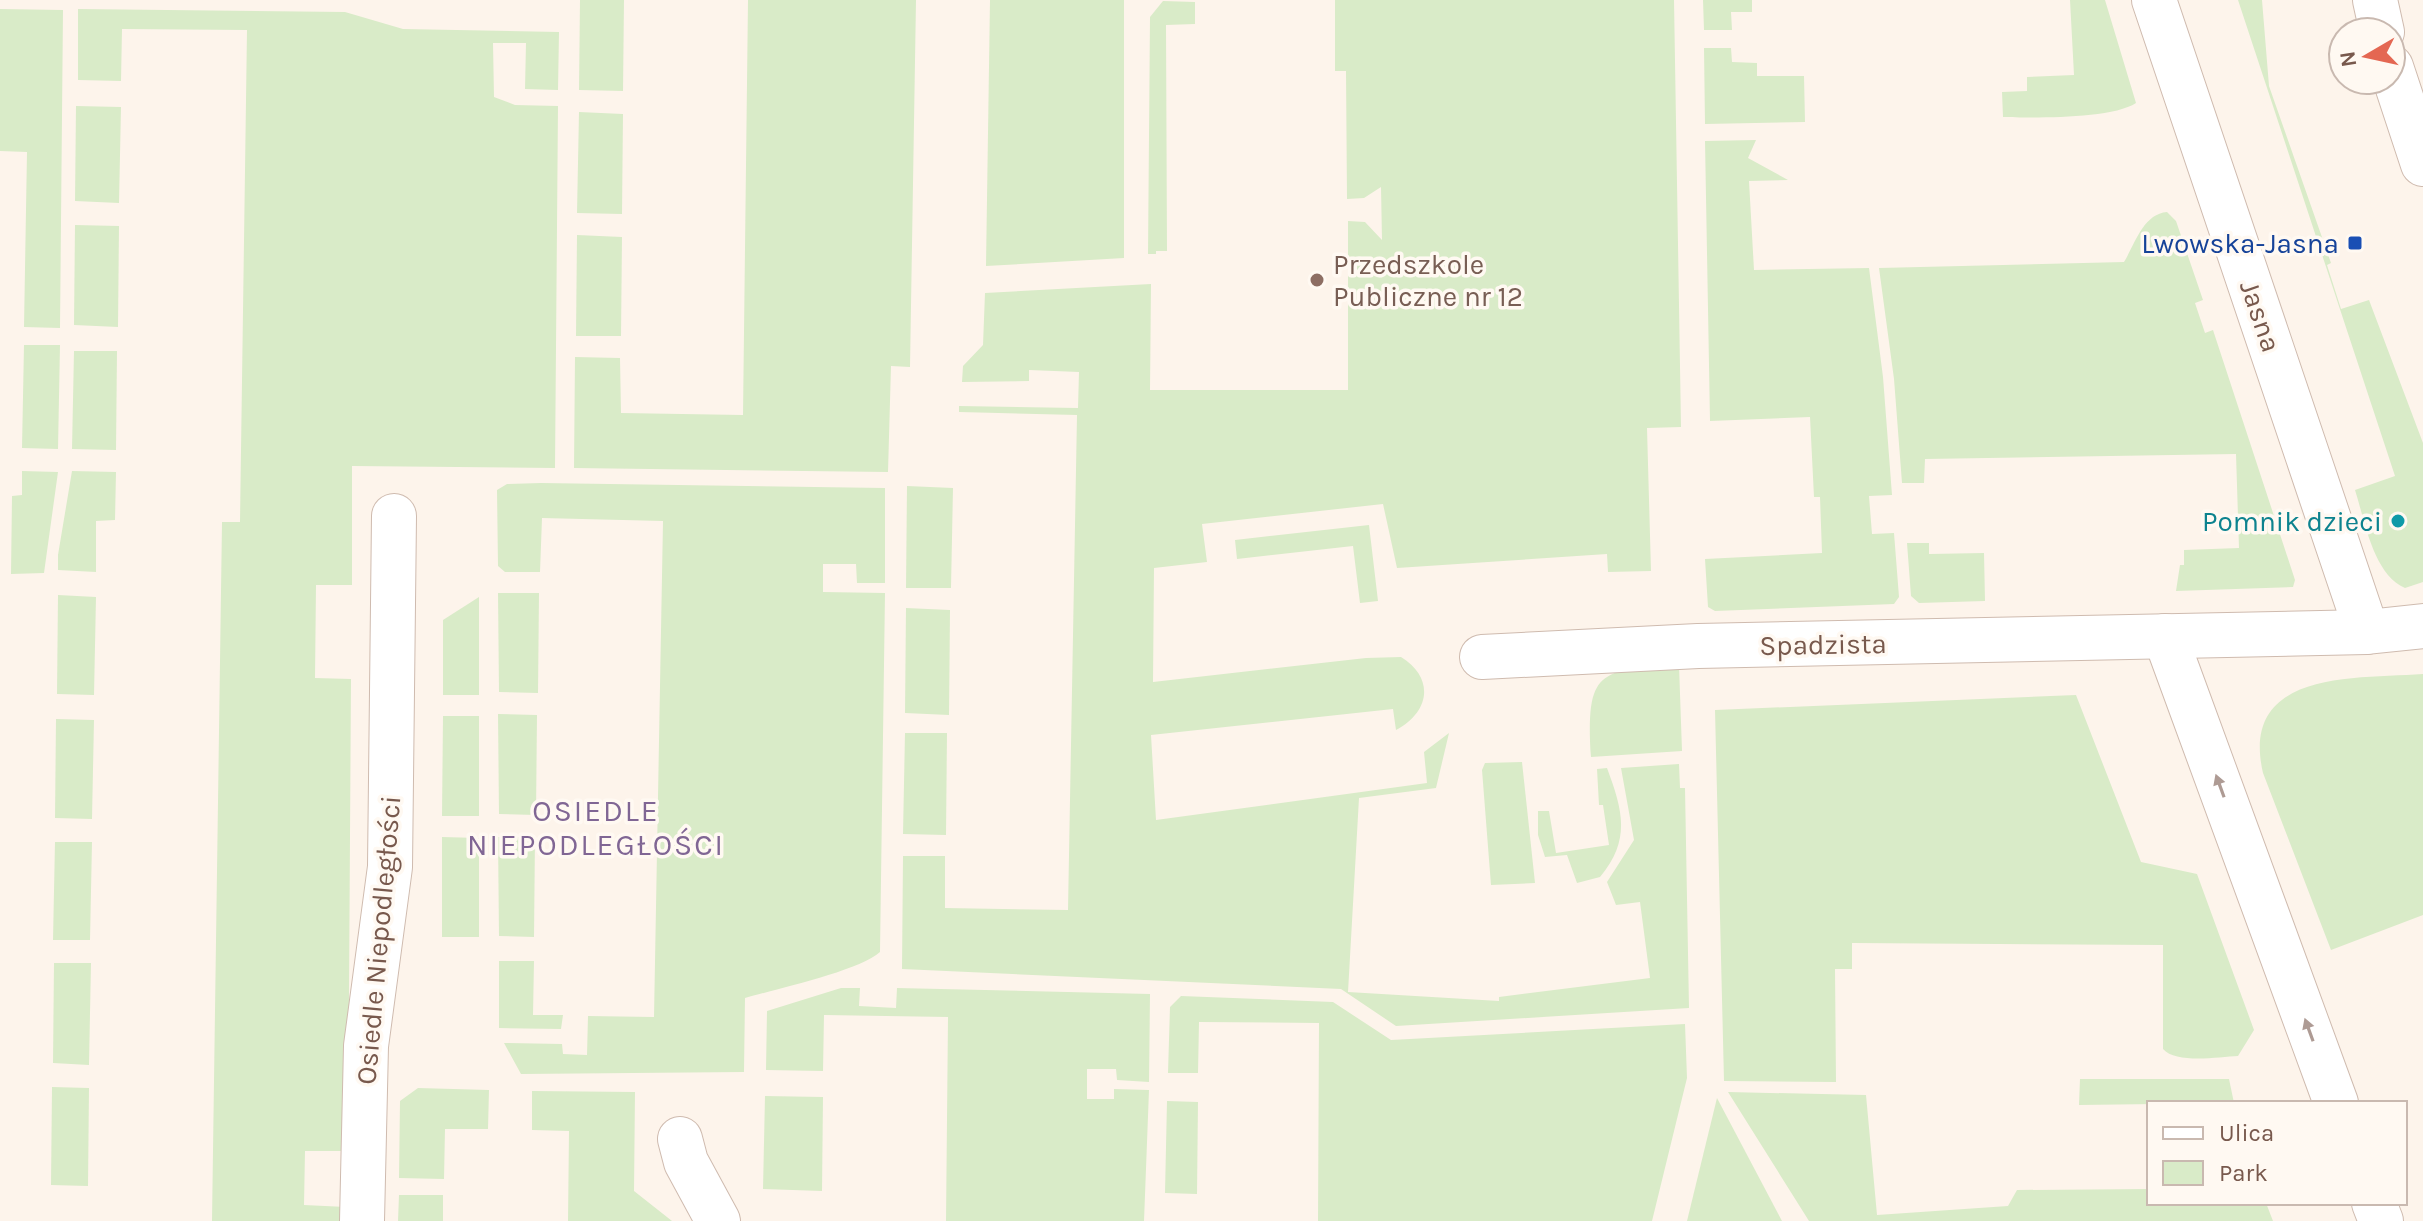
<svg xmlns="http://www.w3.org/2000/svg" width="2423" height="1221" viewBox="0 0 2423 1221" font-family="Karla,sans-serif">
<rect width="100%" height="100%" fill="#fdf4eb"/>
<g fill="#d9ebc8">
<polygon points="580,0 624,0 623,91 579,90"/>
<polygon points="748,0 916,0 910,367 891,366 888,472 574,468 575,357 620,358 621,413 743,415"/>
<polygon points="990,0 1124,0 1124,258 986,266"/>
<path d="M 1335,0 L 1674,0 L 1681,427 L 1647,428 L 1651,571 L 1608,572 L 1607,554 L 1397,568 L 1383,504 L 1202,524 L 1207,562 L 1154,568 L 1153,682 L 1366,658 L 1401,657 C 1435,678 1430,712 1396,730 L 1393,709 L 1151,735 L 1156,820 L 1427,783 L 1424,752 L 1449,733 L 1436,788 L 1359,798 L 1348,992 L 1499,1001 L 1499,997 L 1650,978 L 1640,902 L 1616,905 L 1607,882 L 1634,840 L 1621,768 L 1679,764 L 1680,788 L 1685,788 L 1689,1008 L 1396,1026 L 1341,989 L 902,969 L 903,856 L 945,856 L 945,908 L 1068,910 L 1077,415 L 959,412 L 959,406 L 1078,408 L 1079,372 L 1029,370 L 1029,381 L 962,382 L 963,366 L 983,345 L 985,293 L 1151,284 L 1150,390 L 1348,390 L 1348,221 L 1365,222 L 1382,240 L 1381,187 L 1364,198 L 1347,199 L 1346,71 L 1335,71 Z"/>
<polygon points="1703,0 1752,0 1752,12 1731,12 1732,30 1704,30"/>
<path d="M 2070,0 L 2105,0 L 2136,103 C 2112,119 2033,118 2003,117 L 2002,92 L 2027,91 L 2027,77 L 2074,75 Z"/>
<path d="M 2238,0 L 2262,0 L 2269,86 L 2331,263 L 2327,265 L 2341,309 L 2369,300 L 2423,443 L 2423,582 L 2405,588 C 2373,574 2365,521 2355,490 L 2395,476 Z"/>
<polygon points="1163,1 1195,2 1195,24 1166,25 1167,251 1156,251 1156,254 1148,254 1150,17"/>
<polygon points="0,9 63,10 60,328 24,327 27,152 0,151"/>
<polygon points="78,9 345,12 403,29 559,32 558,90 525,89 526,43 493,43 494,97 515,105 558,106 555,468 352,466 352,585 316,585 315,678 351,679 348,1151 305,1151 304,1205 346,1207 346,1221 212,1221 222,522 240,522 247,30 122,29 121,81 78,80"/>
<polygon points="1704,48 1731,48 1732,62 1757,63 1757,76 1804,76 1805,122 1705,124"/>
<polygon points="76,106 121,107 119,203 75,201"/>
<polygon points="579,112 623,114 622,214 577,213"/>
<polygon points="1756,140 1748,158 1788,180 1749,181 1754,270 1869,268 1883,377 1892,495 1869,496 1872,534 1894,533 1899,597 1894,604 1715,611 1708,607 1705,559 1822,553 1820,497 1814,497 1810,417 1710,421 1705,141"/>
<path d="M 2167,212 L 2176,221 L 2203,300 L 2195,303 L 2205,333 L 2213,330 L 2295,580 L 2293,587 L 2176,591 L 2180,565 L 2184,565 L 2184,550 L 2239,548 L 2236,454 L 1925,459 L 1924,483 L 1902,483 L 1894,379 L 1879,268 L 2124,262 C 2135,244 2143,214 2167,212 Z"/>
<polygon points="75,225 119,226 118,327 74,325"/>
<polygon points="577,235 622,237 621,336 576,336"/>
<polygon points="24,345 60,345 58,449 22,448"/>
<polygon points="74,351 117,351 116,450 72,449"/>
<polygon points="22,471 58,472 44,573 11,574 12,496 22,495"/>
<polygon points="72,471 116,472 115,520 96,521 96,572 58,570 58,555"/>
<path d="M 541,483 L 885,488 L 885,583 L 857,583 L 856,564 L 823,564 L 823,592 L 885,593 L 880,952 C 859,971 776,989 745,998 L 744,1072 L 521,1074 L 504,1043 L 562,1044 L 563,1054 L 587,1055 L 588,1016 L 654,1017 L 663,521 L 542,518 L 540,572 L 505,572 L 498,566 L 497,490 L 507,484 Z"/>
<polygon points="907,486 953,488 951,588 906,588"/>
<polygon points="1369,525 1378,601 1360,603 1353,546 1237,559 1235,540"/>
<polygon points="1907,543 1929,543 1929,554 1984,553 1985,601 1919,603 1911,596"/>
<polygon points="498,593 539,593 538,693 499,692"/>
<polygon points="58,595 96,597 94,695 57,694"/>
<polygon points="479,597 479,695 443,695 443,620"/>
<polygon points="906,608 950,610 949,715 905,713"/>
<path d="M 1679,665 L 1682,751 L 1591,757 C 1586,670 1598,670 1679,665 Z"/>
<path d="M 2423,674 L 2423,915 L 2331,950 L 2263,773 C 2239,669 2356,679 2423,674 Z"/>
<path d="M 2076,695 L 2141,862 L 2197,874 L 2254,1030 L 2238,1056 C 2218,1057 2176,1064 2163,1049 L 2163,945 L 1852,943 L 1852,969 L 1835,969 L 1836,1082 L 1724,1081 L 1715,710 Z"/>
<polygon points="498,714 537,715 536,815 499,814"/>
<polygon points="443,716 479,716 479,816 442,816"/>
<polygon points="56,719 94,720 92,819 55,818"/>
<polygon points="905,733 947,733 946,835 903,834"/>
<polygon points="1522,762 1535,883 1491,885 1482,770 1485,763"/>
<path d="M 1607,768 C 1623,811 1631,840 1600,877 L 1577,883 L 1567,855 L 1545,857 L 1538,835 L 1538,811 L 1549,811 L 1556,853 L 1609,845 L 1603,805 L 1599,805 L 1597,769 Z"/>
<polygon points="442,837 479,838 479,937 442,937"/>
<polygon points="498,837 535,837 534,937 499,936"/>
<polygon points="55,842 92,842 90,940 53,940"/>
<polygon points="499,961 534,961 533,1015 563,1015 561,1029 499,1028"/>
<polygon points="54,963 91,963 89,1065 53,1063"/>
<polygon points="841,988 860,988 859,1006 896,1008 897,988 1150,994 1149,1082 1117,1080 1116,1069 1087,1069 1087,1099 1114,1099 1114,1089 1149,1090 1144,1221 946,1221 948,1017 824,1015 823,1071 766,1070 767,1011"/>
<polygon points="1181,996 1333,1002 1391,1040 1685,1024 1687,1078 1652,1221 1318,1221 1319,1023 1199,1022 1198,1073 1168,1073 1170,1007"/>
<polygon points="2080,1079 2229,1079 2234,1103 2079,1105"/>
<polygon points="52,1087 89,1088 88,1186 51,1185"/>
<polygon points="418,1088 489,1090 488,1129 445,1129 444,1179 399,1178 400,1101"/>
<polygon points="532,1091 635,1092 634,1191 672,1221 568,1221 569,1131 532,1130"/>
<polygon points="1728,1092 1866,1095 1877,1215 2008,1206 2017,1190 2149,1189 2149,1203 2266,1203 2273,1221 1809,1221"/>
<polygon points="765,1096 823,1097 822,1191 763,1189"/>
<polygon points="1717,1098 1782,1221 1687,1221"/>
<polygon points="1167,1101 1198,1102 1197,1194 1165,1193"/>
<polygon points="399,1195 443,1195 443,1221 398,1221"/>
</g>
<g fill="none" stroke-linecap="round" stroke-linejoin="round">
<defs>
<g id="minor">
<polyline points="2154,0 2367,632"/>
<polyline points="2375,0 2382,32"/>
<polyline points="2391,67 2423,164"/>
<polyline points="2165,636 2336,1103"/>
<polyline points="1482,657 1698,646 2367,632 2423,626"/>
<polyline points="680,1139 686,1162 718,1221"/>
<polyline points="2374,1203 2381,1221"/>
<polyline points="362,1221 366,1046 390,867 394,516"/>
</g>
</defs>
<use href="#minor" stroke="#cfbbaf" stroke-width="46"/>
<use href="#minor" stroke="#fff" stroke-width="44"/>
</g>
<defs><path id="oneway-solid" d="M-6-.8H1V-3.2L6.5 0L1 3.2V.8H-6Z" transform="scale(2)"/></defs>
<g fill="#ae9b94">
<use href="#oneway-solid" transform="translate(2220 786) rotate(-110)"/>
<use href="#oneway-solid" transform="translate(2309 1030) rotate(-110)"/>
</g>
<rect fill="#1a4fb4" stroke="#fff9f2" stroke-width="3" x="2347" y="235" width="16" height="16" rx="4"/>
<circle fill="#8d6e63" stroke="#fff9f2" stroke-width="3" cx="1317" cy="280" r="8"/>
<circle fill="#0f9aa8" stroke="#fff9f2" stroke-width="3" cx="2398" cy="521" r="8"/>
<g text-anchor="middle" stroke-width="7" stroke-linejoin="round" paint-order="stroke">
<g font-size="28" fill="#164399" stroke="#fff9f2" text-anchor="end">
<text x="2339" y="253">Lwowska-Jasna</text>
</g>
<g font-size="28" fill="#785e54" stroke="#fff9f2" text-anchor="start">
<text x="1333" y="274">Przedszkole<tspan x="1333" dy="32">Publiczne nr 12</tspan></text>
</g>
<g font-size="28" fill="#78594d" stroke="#fff9f2">
<text transform="translate(2261 316) rotate(71)" y="10">Jasna</text>
<text transform="translate(1823 644) rotate(-1)" y="10">Spadzista</text>
<text transform="translate(378 940) rotate(-85)" y="10">Osiedle Niepodległości</text>
</g>
<g font-size="28" fill="#0d838f" stroke="#fff9f2" text-anchor="end">
<text x="2382" y="531">Pomnik dzieci</text>
</g>
<g font-size="30" letter-spacing="2" fill="#806694" stroke="#fff9f2">
<text x="596" y="821">OSIEDLE<tspan x="596" dy="34">NIEPODLEGŁOŚCI</tspan></text>
</g>
</g>
<rect x="2147" y="1101" width="260" height="104" fill="#fff9f2" stroke="#c9b9b0" stroke-width="2"/>
<rect x="2163" y="1127" width="40" height="12" fill="#ffffff" stroke="#c9b9b0" stroke-width="2"/>
<text x="2219" y="1141" font-size="24" fill="#78594d">Ulica</text>
<rect x="2163" y="1161" width="40" height="24" fill="#d9ebc8" stroke="#c9b9b0" stroke-width="2"/>
<text x="2219" y="1181" font-size="24" fill="#78594d">Park</text>
<g transform="translate(2367 56) rotate(261)"><circle r="38" fill="#fff9f2" stroke="#c9b9b0" stroke-width="2"/>
<path d="M0-6L14 30L0 20L-14 30Z" fill="#e46752"/>
<text y="-12" font-size="22" font-weight="bold" text-anchor="middle" fill="#78594d">N</text>
</g>
</svg>
